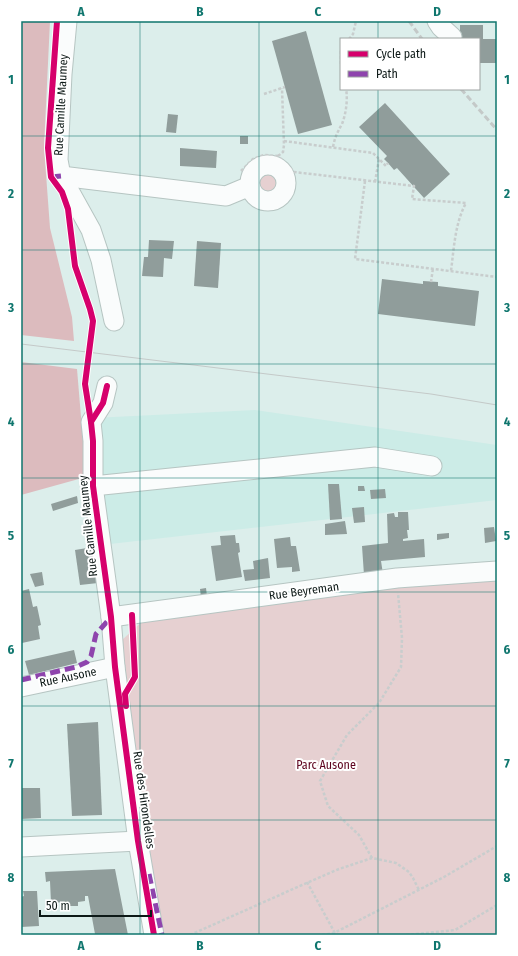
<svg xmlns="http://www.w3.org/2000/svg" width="518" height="956" viewBox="0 0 518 956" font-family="'Fira Sans Condensed',sans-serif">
<rect width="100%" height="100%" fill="#dceeeb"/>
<polygon fill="#ccece7" points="255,410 497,445 497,500 110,544 93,418"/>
<g fill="#e6d0d1">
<circle cx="268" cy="183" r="12"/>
<polygon points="497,575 497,935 164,935 143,823 122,640 148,616"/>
</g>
<g fill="#dcbbbe">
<polygon points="21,21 50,21 44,147 50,228 72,317 74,341 21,335"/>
<polygon points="21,362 77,369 86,477 21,495"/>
</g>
<g fill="#909d9b">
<polygon points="460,25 483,25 483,39 497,39 497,63 479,63 479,39 460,39"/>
<polygon points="306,31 332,125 298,134 272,41"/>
<polygon points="385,103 450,174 424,198 397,168 394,170 388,163 384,159 387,156 359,127"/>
<polygon points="168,114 178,115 176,133 166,132"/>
<rect x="240" y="136" width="8" height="8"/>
<polygon points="180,148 217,151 216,168 180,166"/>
<polygon points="149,240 174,241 172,259 164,258 163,277 142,276 144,257 148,257"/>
<polygon points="197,241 221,243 218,288 194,286"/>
<polygon points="382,279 423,284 423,281 438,282 438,286 479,291 475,326 378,314"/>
<polygon points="328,484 339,484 342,519 330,520"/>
<polygon points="358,486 364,486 365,491 358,491"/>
<polygon points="385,489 386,498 371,499 370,490"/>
<polygon points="77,496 78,503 53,511 51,504"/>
<polygon points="364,507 365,522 354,523 352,508"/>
<polygon points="398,512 408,512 409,530 407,530 408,538 403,539 403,541 424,539 425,557 381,561 383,574 364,575 362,546 388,543 387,514 394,513 395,517 398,517"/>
<polygon points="345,521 347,534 325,535 325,524"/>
<polygon points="494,527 496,541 485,543 484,528"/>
<polygon points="449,533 449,538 437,540 437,534"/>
<polygon points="235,535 236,543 239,543 240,552 238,553 242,577 216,581 211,546 221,545 220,536"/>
<polygon points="290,537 291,546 296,546 300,571 292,572 292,567 277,568 274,539"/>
<polygon points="93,547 98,583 80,585 75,550"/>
<polygon points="268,558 270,578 245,581 243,570 254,569 253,561"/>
<polygon points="42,572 44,585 35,587 30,574"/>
<polygon points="206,588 207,596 201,597 200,589"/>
<polygon points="29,589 33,607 37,606 41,625 38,626 40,639 22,643 21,591"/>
<polygon points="74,650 77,663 29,675 25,661"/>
<polygon points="98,722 102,815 72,816 67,724"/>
<polygon points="21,788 40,788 41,818 21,819"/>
<polygon points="115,869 128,935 95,934 88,896 85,896 85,901 78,902 78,906 65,906 64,902 51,903 50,881 46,882 45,872"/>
<polygon points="23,891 37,891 39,926 21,927 21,897 24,896"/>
</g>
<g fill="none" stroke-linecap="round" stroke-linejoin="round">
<defs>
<g id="minor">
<polyline points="67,21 62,74 58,160 61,176 91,230 101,260 114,321"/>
<polyline points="437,21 441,27 452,37"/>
<circle cx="268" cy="183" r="18"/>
<polyline points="61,176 226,196 250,186"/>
<polyline points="107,386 103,403 91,422 93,441 93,486 111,617 115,667 138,841 154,935"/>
<polyline points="93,486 375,457 432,466"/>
<polyline points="111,617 397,578 497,571"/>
<polyline points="21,687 115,667"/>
<polyline points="21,847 138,841"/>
</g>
</defs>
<use href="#minor" stroke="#b6c5c2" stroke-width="21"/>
<g stroke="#c8cdcd" stroke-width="2.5" stroke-dasharray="3 2" stroke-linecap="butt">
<polyline points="349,39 353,34 356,21"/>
<polyline points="341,51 341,65"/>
<polyline points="264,94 285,87"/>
<polyline points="284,141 373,153 386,166 388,163"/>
<path d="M 333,147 C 335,137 337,133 342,124 C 346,114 348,99 346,89"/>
<polyline points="278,156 283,152 284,145 282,88"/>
<path d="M 241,171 L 253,159 L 264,155 L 278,156 L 294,172 L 414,186 L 412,199 L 466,203 C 455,223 454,248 451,271"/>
<polyline points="365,181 355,259 497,277"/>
<polyline points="375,182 379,159"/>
<polyline points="431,282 433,268"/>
<polyline points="372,858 359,835 328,806 320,781 347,735 379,703 401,667 402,638 398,593"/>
<polyline points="307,882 336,935"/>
<polyline points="190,935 302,885 339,869 372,858 396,863 409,872 413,878 419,890"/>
<polyline points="322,935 334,933 444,877 497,846"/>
<polyline points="406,935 455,930 497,905"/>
</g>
<use href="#minor" stroke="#fafcfc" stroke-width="19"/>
<polyline stroke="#c4c9c8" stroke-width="1" points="21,344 431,394 497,405"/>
<g stroke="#c4c9c8" stroke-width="3" stroke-dasharray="6 3" stroke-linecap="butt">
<polyline points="409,21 422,39"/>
<polyline points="461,89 497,130"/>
</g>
<g stroke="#8e44ad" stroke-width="5" stroke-dasharray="10 5" stroke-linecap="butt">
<polyline points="51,177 61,176"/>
<polyline points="21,680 76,667 87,662 91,656 96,634 111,617"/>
<polyline points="149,874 162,935"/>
</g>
<defs>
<g id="cycleway">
<polyline points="57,21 48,148 51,177 62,192 68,209 75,266 90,309 93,321 85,384 91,422"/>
<polyline points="107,386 103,403 91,422 93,441 93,486 111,617 115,667 138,841 154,935"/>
<polyline points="126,706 125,694 135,677 132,615"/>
</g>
</defs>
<use href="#cycleway" stroke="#fff" stroke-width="8"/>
<use href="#cycleway" stroke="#d6006c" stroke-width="6"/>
</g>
<path fill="none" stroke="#0f766e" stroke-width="1" stroke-opacity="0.55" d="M 140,21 L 140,935M 259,21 L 259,935M 378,21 L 378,39M 378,89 L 378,935M 21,136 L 497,136M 21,250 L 497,250M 21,364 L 497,364M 21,478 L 497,478M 21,592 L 497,592M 21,706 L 497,706M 21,820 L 497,820"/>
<g text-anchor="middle" stroke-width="4" stroke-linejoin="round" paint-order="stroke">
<g font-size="12" fill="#0d1917" stroke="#fff">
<text transform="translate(61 105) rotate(-87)" y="4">Rue Camille Maumey</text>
<text transform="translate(88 526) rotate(-96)" y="4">Rue Camille Maumey</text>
<text transform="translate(304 591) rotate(-8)" y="4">Rue Beyreman</text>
<text transform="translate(68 677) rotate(-12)" y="4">Rue Ausone</text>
<text transform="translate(144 800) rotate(82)" y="4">Rue des Hirondelles</text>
</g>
<g font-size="12" fill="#5d021d" stroke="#fff">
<text x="326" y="769">Parc Ausone</text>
</g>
</g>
<rect width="518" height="956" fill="none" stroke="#ffffff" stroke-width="44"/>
<rect x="340" y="38" width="140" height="52" fill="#ffffff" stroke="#9ea3a2"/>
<rect x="348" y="51" width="20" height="6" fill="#d6006c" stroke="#9ea3a2"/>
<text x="376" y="58" font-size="12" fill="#0d1917">Cycle path</text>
<rect x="348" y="71" width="20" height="6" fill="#8e44ad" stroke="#9ea3a2"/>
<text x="376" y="78" font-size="12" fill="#0d1917">Path</text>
<path d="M40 910v6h111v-6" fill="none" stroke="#0d1917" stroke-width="2"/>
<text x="46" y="910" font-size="12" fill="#0d1917" stroke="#ffffff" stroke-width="3" paint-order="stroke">50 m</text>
<rect x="22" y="22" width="474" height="912" fill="none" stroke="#0f766e" stroke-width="1.5"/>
<g font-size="13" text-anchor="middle" font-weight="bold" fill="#0f766e">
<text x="81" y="16">A</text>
<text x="200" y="16">B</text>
<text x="318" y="16">C</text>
<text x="437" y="16">D</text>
<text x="11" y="84">1</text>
<text x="507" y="84">1</text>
<text x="11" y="198">2</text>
<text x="507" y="198">2</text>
<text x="11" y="312">3</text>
<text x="507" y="312">3</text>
<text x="11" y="426">4</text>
<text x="507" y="426">4</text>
<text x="11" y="540">5</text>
<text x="507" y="540">5</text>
<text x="11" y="654">6</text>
<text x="507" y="654">6</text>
<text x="11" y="768">7</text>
<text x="507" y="768">7</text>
<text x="11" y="882">8</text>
<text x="507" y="882">8</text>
<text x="81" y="950">A</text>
<text x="200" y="950">B</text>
<text x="318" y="950">C</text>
<text x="437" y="950">D</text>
</g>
</svg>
